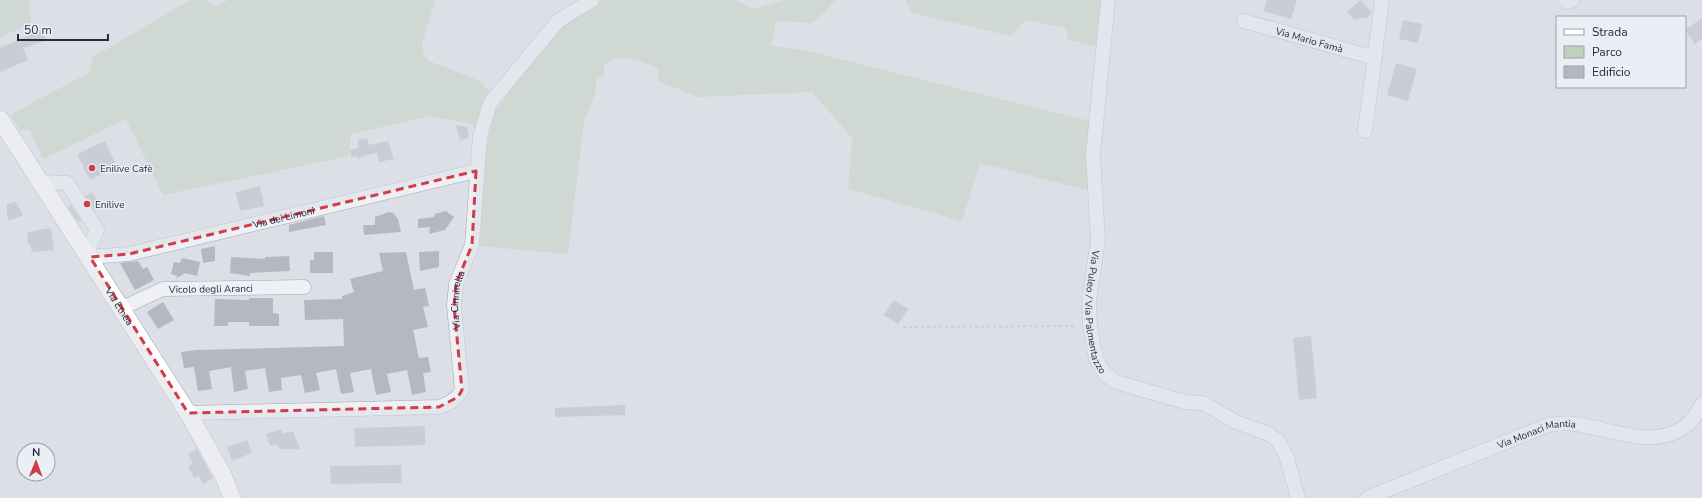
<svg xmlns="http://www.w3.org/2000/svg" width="1702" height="498" viewBox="0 0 1702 498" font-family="'Nunito Sans',sans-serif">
<rect width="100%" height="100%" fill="#dcdfe6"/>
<g fill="#c0d0bd">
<polygon points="0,0 29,0 31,24 0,37"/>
<polygon points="190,0 207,0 216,6 228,0 435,0 422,44 423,53 429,61 480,81 489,91 485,99 478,130 471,124 430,116 351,134 349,156 163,195 126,119 43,159 30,130 20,130 10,115 90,72 93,57"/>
<path d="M 602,0 L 736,0 L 753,9 L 785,0 L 835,0 L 825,12 L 812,23 L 776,21 L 771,46 L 804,50 L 1090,121 L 1091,191 L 980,163 L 962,221 L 848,189 L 852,138 L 812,92 L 699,97 L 658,81 L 658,68 C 640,61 621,52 603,65 L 605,76 L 596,79 L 596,91 L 584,121 L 568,254 L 480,246 L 484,169 L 491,120 L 497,108 L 506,98 L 513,85 L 562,26 Z"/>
<polygon points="905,0 1103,0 1096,46 1068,40 1066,28 1026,20 1011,36 912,13"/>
</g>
<g fill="#b3b8c3">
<polygon points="1267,0 1297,0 1291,19 1263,11"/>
<polygon points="1361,0 1372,13 1365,19 1363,17 1354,20 1347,11"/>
<polygon points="1702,18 1702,39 1695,44 1685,30"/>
<polygon points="1403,20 1422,24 1418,43 1399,39"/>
<polygon points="45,31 45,41 23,48 28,60 0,72 0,48 37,32"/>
<polygon points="1396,63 1417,69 1408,101 1387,95"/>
<polygon points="456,125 467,127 469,138 460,140"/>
<polygon points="367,138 369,145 388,141 394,159 379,162 377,153 366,155 358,159 358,156 351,157 350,150 358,148 358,140"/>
<polygon points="105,141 117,167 90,180 77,154"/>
<polygon points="260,186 264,206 240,211 236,192"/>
<polygon points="92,192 102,206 95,211 85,196"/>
<polygon points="16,202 23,215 9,221 7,215 7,204"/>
<polygon points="71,205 81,220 78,222 68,207"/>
<polygon points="446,211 454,217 445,230 429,234 430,227 418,228 418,219 434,217 435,214"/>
<polygon points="389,212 393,213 398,219 401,232 364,235 363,225 375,225 375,217"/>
<polygon points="324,216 326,225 289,232 289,225"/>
<polygon points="51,228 54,250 32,252 30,244 28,244 27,232"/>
<polygon points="215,246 215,261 203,263 201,249"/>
<polygon points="439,251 439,267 420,271 419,252"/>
<polygon points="314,252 333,252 333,273 310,273 310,260 314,260"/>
<polygon points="406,252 414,290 425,288 429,306 423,307 428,327 413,330 419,358 428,357 431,372 423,373 426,392 412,395 407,370 387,374 391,392 376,395 371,369 350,373 354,392 341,394 336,369 316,373 320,390 305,393 301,375 281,378 282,390 269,392 265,368 245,371 248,389 234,392 231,367 209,371 212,389 198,391 194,367 184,368 181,352 196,350 344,346 343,319 305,320 304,300 342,299 342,296 354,292 350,279 383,271 379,253"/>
<polygon points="289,256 290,271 250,273 250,276 230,273 231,257 265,259 265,257"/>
<polygon points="182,258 200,262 197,276 185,273 177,278 177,276 171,274 174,262 180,263"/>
<polygon points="138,261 143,269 147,267 154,280 135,290 120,263"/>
<polygon points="249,298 273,298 273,313 279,314 279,326 249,326 249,322 228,322 228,326 214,326 215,299 249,300"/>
<polygon points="894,300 908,309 898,324 884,315"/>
<polygon points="163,302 174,320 158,329 147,312"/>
<polygon points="1311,336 1317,398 1299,400 1293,338"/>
<polygon points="625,405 625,415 555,417 555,408"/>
<polygon points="425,426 425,445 355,447 354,428"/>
<polygon points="281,429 283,434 293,431 300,449 279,449 277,444 270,446 266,434"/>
<polygon points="247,440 252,453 232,461 227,447"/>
<polygon points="197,449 213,478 203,484 199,476 194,478 188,467 193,464 188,454"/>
<polygon points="401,465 402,483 331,484 330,466"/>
</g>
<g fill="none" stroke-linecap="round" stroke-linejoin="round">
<defs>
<g id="minor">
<path id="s1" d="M 1108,0 L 1093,155 L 1098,240 L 1089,301 L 1090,326 L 1096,359 L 1105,374 L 1116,382 L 1185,402 L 1203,403 L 1236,422 L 1269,434 L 1278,441 L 1286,455 L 1298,498"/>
<polyline points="1565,0 1567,2 1572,0"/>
<path id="s2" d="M 1244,21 L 1375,58"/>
<polyline points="1365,131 1382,0"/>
<polyline points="41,182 67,183 97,230 87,252"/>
<path id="s3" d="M 90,257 L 129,254 L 476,171"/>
<path id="s4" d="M 122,308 L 163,289 L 304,287"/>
<path id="s5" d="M 188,413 L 439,407 C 450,403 456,400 462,390 L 454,306 L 456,284 L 472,245 L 480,136 L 490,103 L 558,21 L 592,0"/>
<path id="s6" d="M 1367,498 L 1548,425 C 1559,423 1570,422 1581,425 C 1617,431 1662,452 1692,420 C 1696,416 1699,409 1702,404"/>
</g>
<g id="major">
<path id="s7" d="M 0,119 L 188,413 L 223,475 L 232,498"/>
</g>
</defs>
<use href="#minor" stroke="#a1a6b0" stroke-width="15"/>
<use href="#major" stroke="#9ba2b2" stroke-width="18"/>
<polyline stroke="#babdc5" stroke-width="2" stroke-dasharray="3 3" stroke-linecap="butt" points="903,327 1077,326"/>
<use href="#minor" stroke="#eef0f5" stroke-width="14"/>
<use href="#major" stroke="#fff" stroke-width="17"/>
</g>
<path d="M0 0H1702V498H0ZM 476,171 L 472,245 L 456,284 L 454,306 L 462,390 L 458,397 L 439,407 L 188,413 L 90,257 L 129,254 Z" fill="#dcdfe6" fill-opacity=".55" fill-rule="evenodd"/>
<path fill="none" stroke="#d03c48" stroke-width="3" stroke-dasharray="8 5" stroke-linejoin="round" d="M 476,171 L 472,245 L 456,284 L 454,306 L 462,390 L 458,397 L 439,407 L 188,413 L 90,257 L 129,254 Z"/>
<g fill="#d03c48" stroke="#ebeef4" stroke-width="1.5">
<circle cx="92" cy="168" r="4"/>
<circle cx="87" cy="204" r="4"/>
</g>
<g text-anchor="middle" stroke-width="3" stroke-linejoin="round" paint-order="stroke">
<g font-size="10" fill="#252c3d" stroke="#ebeef4">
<text dy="4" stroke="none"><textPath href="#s2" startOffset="68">Via Mario Famà</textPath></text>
<text dy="4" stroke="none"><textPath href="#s3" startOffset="198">Via dei Limoni</textPath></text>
<text dy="4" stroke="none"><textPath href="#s4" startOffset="93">Vicolo degli Aranci</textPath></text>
<text dy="4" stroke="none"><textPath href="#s5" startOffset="371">Via Cinnirella</textPath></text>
<text dy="4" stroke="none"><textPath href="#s7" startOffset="222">Via Etnea</textPath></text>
<text dy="4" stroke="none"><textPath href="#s1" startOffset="314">Via Puleo / Via Palmentazzo</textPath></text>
<text dy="4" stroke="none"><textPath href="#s6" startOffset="182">Via Monaci Mantia</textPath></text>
</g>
<g font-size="10" fill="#252c3d" stroke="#ebeef4" text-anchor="start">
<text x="100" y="172">Enilive Cafè</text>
<text x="95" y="208">Enilive</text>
</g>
</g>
<rect x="1556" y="16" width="130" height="72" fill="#ebeef4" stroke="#9ca0ab"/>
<rect x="1564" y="29" width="20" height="6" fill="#ffffff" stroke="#9ca0ab"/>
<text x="1592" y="36" font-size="12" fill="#252c3d">Strada</text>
<rect x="1564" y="46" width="20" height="12" fill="#c0d0bd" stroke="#9ca0ab"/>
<text x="1592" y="56" font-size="12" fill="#252c3d">Parco</text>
<rect x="1564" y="66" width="20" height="12" fill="#b3b8c3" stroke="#9ca0ab"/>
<text x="1592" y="76" font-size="12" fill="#252c3d">Edificio</text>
<g transform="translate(36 462) rotate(1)"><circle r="19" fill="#ebeef4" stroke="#9ca0ab"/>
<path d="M0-3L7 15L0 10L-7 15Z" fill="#d03c48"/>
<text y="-6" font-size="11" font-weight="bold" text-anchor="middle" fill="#252c3d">N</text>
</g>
<path d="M18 34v6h90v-6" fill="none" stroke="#252c3d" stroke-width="2"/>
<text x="24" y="34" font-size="12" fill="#252c3d" stroke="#ebeef4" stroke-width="3" paint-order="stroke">50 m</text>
</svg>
